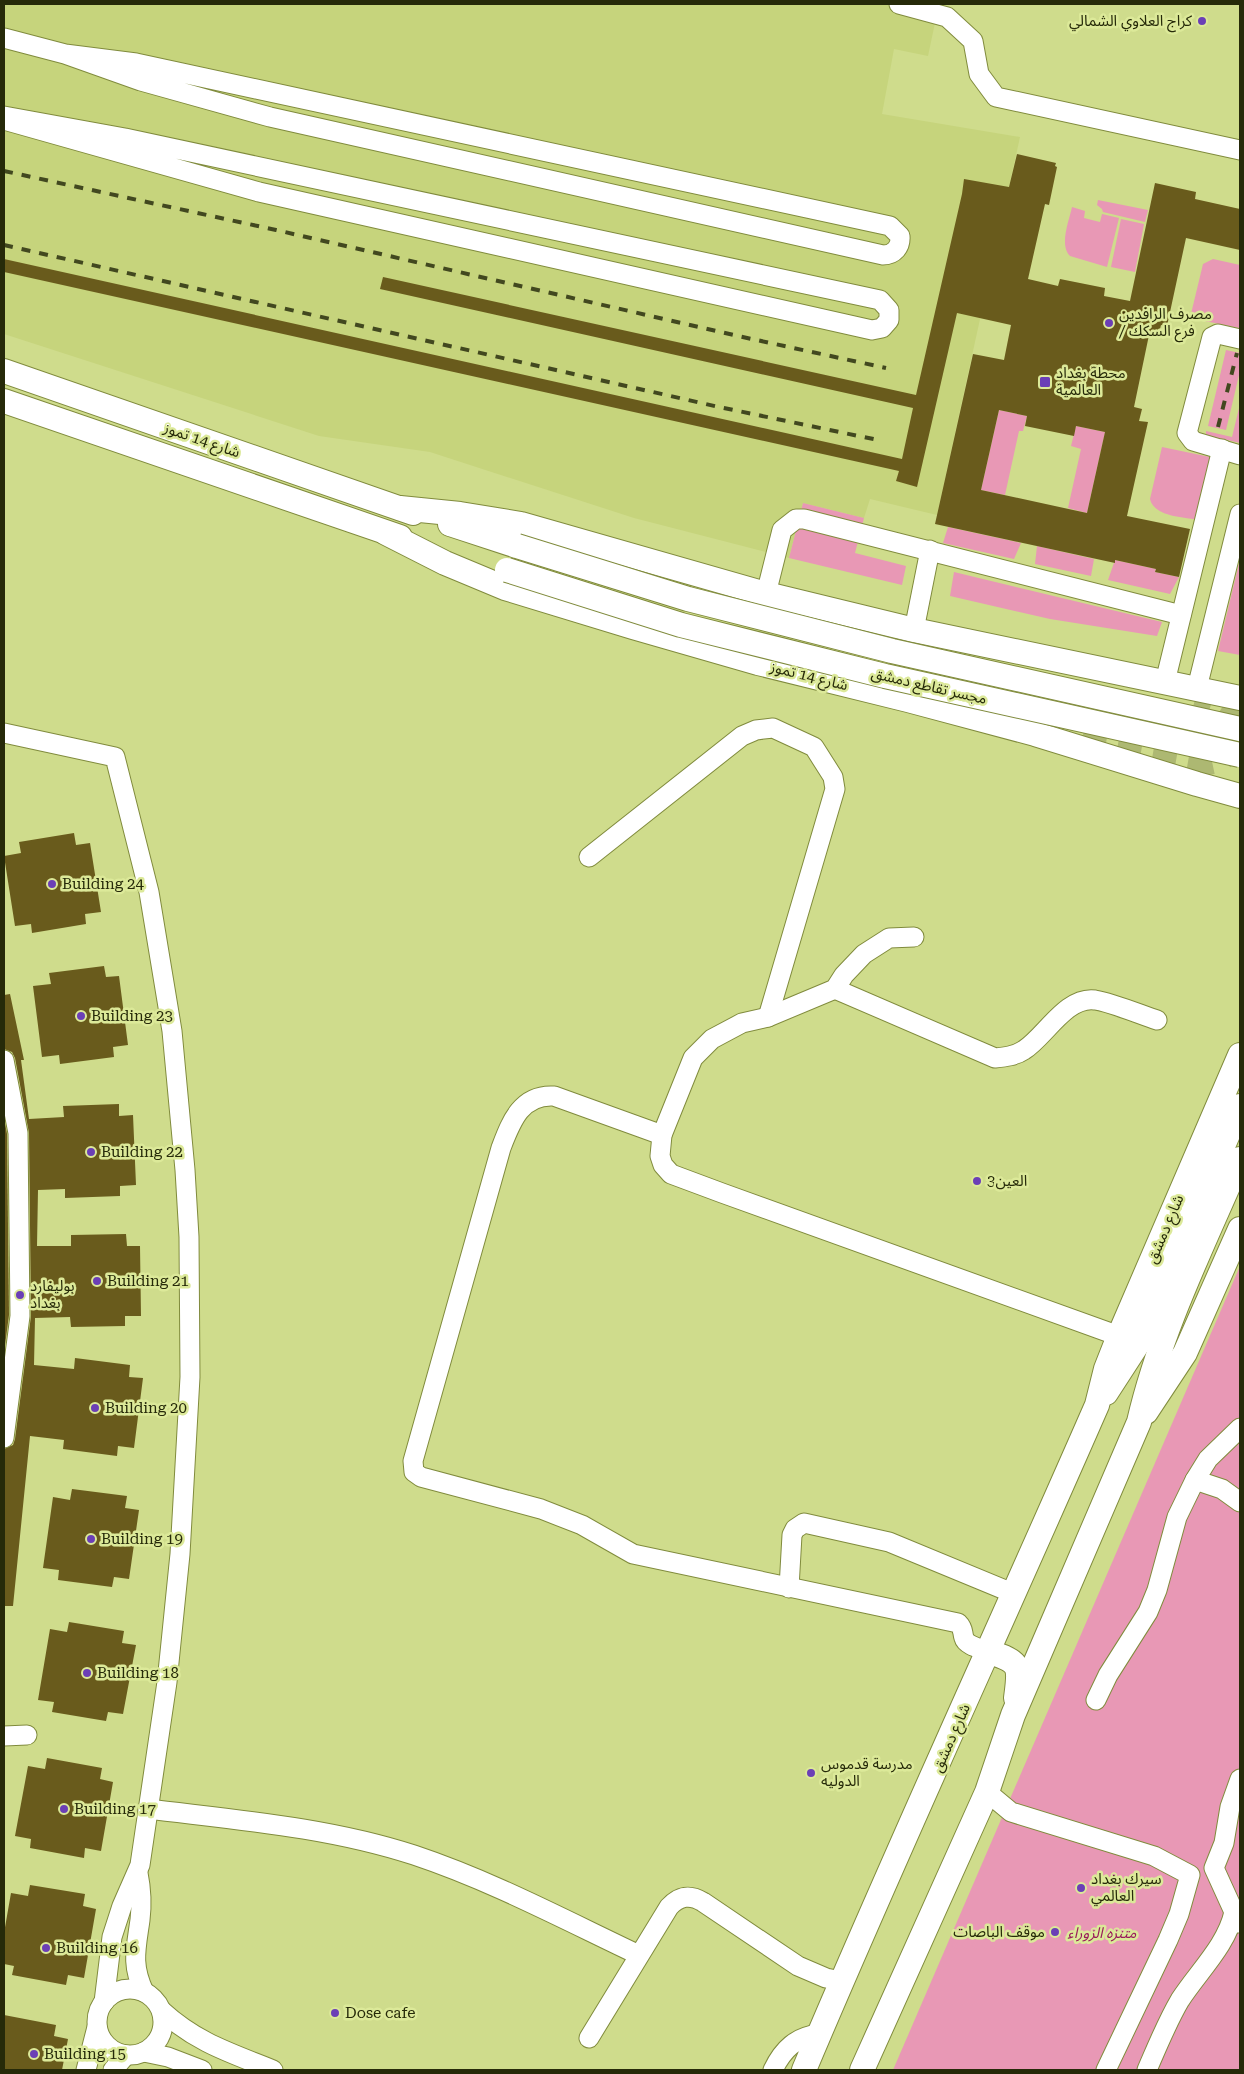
<svg xmlns="http://www.w3.org/2000/svg" width="1244" height="2074" viewBox="0 0 1244 2074" font-family="'Roboto Serif','Noto Sans Arabic',serif">
<rect width="100%" height="100%" fill="#cfdc8c"/>
<polygon fill="#c6d47c" points="4,4 939,4 928,56 894,49 882,114 1020,137 937,515 870,499 864,518 803,503 789,558 634,518 430,452 319,436 4,334"/>
<g fill="#e898b5">
<polygon points="1098,200 1148,210 1145,222 1103,212 1102,209 1097,205"/>
<path d="M 1072,207 L 1085,211 L 1084,218 L 1100,222 L 1102,214 L 1119,218 L 1107,267 L 1070,256 C 1059,245 1069,221 1072,207 Z"/>
<polygon points="1121,219 1144,224 1135,272 1111,267"/>
<polygon points="1213,259 1240,265 1239,328 1190,318 1203,264"/>
<polygon points="1226,350 1240,353 1240,371 1226,430 1208,426"/>
<polygon points="1240,404 1240,443 1206,435 1206,431 1232,437"/>
<polygon points="999,410 1027,416 1023,431 1019,431 1005,495 981,490"/>
<polygon points="1076,426 1105,432 1087,513 1068,508 1081,449 1071,446"/>
<path d="M 1162,447 L 1210,457 L 1213,462 L 1199,520 C 1184,517 1154,517 1150,499 Z"/>
<polygon points="803,503 864,518 855,553 906,566 902,585 789,558"/>
<polygon points="948,527 1021,543 1014,559 943,543"/>
<polygon points="1037,546 1094,559 1091,576 1035,564"/>
<polygon points="1240,559 1240,655 1218,651"/>
<polygon points="1115,560 1156,569 1155,572 1179,577 1170,594 1108,580"/>
<polygon points="954,572 1162,622 1157,636 1050,619 950,596"/>
<polygon points="1240,1266 1240,2070 893,2070"/>
</g>
<g fill="#695b1c" fill-rule="evenodd">
<path d="M 1017,154 L 1056,163 L 1055,166 L 1057,167 L 1049,205 L 1045,204 L 1028,279 L 1058,286 L 1060,279 L 1105,288 L 1104,296 L 1130,301 L 1155,183 L 1196,192 L 1195,199 L 1240,209 L 1240,250 L 1186,238 L 1167,326 L 1161,325 L 1158,337 L 1149,335 L 1134,407 L 1142,409 L 1139,421 L 1148,422 L 1127,516 L 1190,529 L 1179,577 L 1155,572 L 1156,569 L 1115,560 L 1115,563 L 935,524 L 973,354 L 1004,360 L 1011,325 L 957,313 L 917,487 L 896,481 L 899,471 L 4,272 L 4,259 L 902,459 L 913,408 L 380,289 L 383,277 L 916,395 L 962,194 L 964,179 L 1009,187 ZM 999,410 L 1027,416 L 1025,426 L 1074,436 L 1076,426 L 1105,432 L 1087,513 L 981,490 Z"/>
<polygon points="74,833 76,845 90,843 101,912 85,914 86,924 32,933 31,924 15,926 4,856 21,853 19,842"/>
<polygon points="104,966 106,977 119,976 128,1045 113,1047 114,1057 60,1064 59,1055 42,1057 33,986 51,984 49,973"/>
<polygon points="10,994 24,1060 21,1060 29,1119 64,1117 63,1106 119,1104 119,1116 133,1115 136,1185 120,1186 120,1196 65,1198 65,1189 38,1190 37,1246 71,1246 71,1235 126,1234 127,1246 140,1246 141,1316 125,1316 125,1326 71,1327 70,1317 35,1318 34,1365 74,1369 75,1358 130,1365 129,1377 143,1378 134,1448 118,1446 117,1456 63,1449 64,1440 30,1436 13,1606 4,1606 4,1449 13,1445 15,1439 31,1316 29,1133 15,1058 12,1052 4,1049 4,995"/>
<polygon points="4,1118 7,1134 9,1315 4,1353"/>
<polygon points="72,1489 127,1496 125,1508 139,1510 129,1579 114,1577 112,1587 58,1580 59,1570 43,1568 53,1497 70,1500"/>
<polygon points="69,1622 124,1631 122,1643 136,1645 123,1714 108,1712 106,1721 52,1712 54,1702 38,1700 50,1629 67,1632"/>
<polygon points="47,1758 102,1768 100,1779 113,1782 101,1851 85,1848 84,1858 30,1848 31,1839 15,1836 28,1766 45,1769"/>
<polygon points="30,1885 85,1894 83,1906 96,1909 84,1978 68,1975 66,1985 12,1975 14,1966 4,1964 4,1933 11,1893 28,1896"/>
<polygon points="4,2015 56,2025 54,2036 68,2039 62,2070 4,2070"/>
</g>
<g fill="none" stroke-linecap="round" stroke-linejoin="round">
<path stroke="#adb872" stroke-width="24" stroke-dasharray="24 12" stroke-linecap="butt" d="M 1082,741 L 1207,763 C 1234,762 1244,728 1228,709 C 1220,701 1207,699 1196,696"/>
<defs>
<g id="minor">
<polyline points="899,4 947,17 973,41 979,74 996,97 1240,150"/>
<path d="M 4,38 L 65,54 L 141,81 L 270,117 L 883,255 C 894,255 901,247 900,236 L 890,226 L 136,63 L 65,54"/>
<polyline points="4,116 125,138 880,300 889,310 889,320 882,328 872,330 259,192 4,120"/>
<polyline points="1240,339 1218,334 1212,337 1187,433 1193,441 1240,455"/>
<polyline points="766,594 782,530 796,519 804,519 1181,615"/>
<polyline points="914,630 930,550"/>
<polyline points="1165,682 1222,449"/>
<polyline points="1197,688 1240,514"/>
<polyline points="4,733 115,757 149,892 172,1031 185,1170 189,1237 190,1377 180,1554 167,1682 140,1865 122,1906 112,1937 104,2002"/>
<polyline points="589,857 742,736 756,730 773,728 814,747 833,777 835,789 768,1017"/>
<polyline points="914,937 889,938 864,954 844,975 835,989 768,1017 742,1023 712,1039 693,1058 662,1135 660,1156 663,1165 671,1174 722,1193 1119,1336"/>
<path d="M 835,989 L 995,1058 C 1005,1057 1015,1056 1024,1050 C 1045,1037 1066,996 1095,1000 C 1113,1003 1139,1014 1157,1020"/>
<polyline points="4,1060 18,1133 20,1316 4,1438"/>
<path d="M 662,1135 L 554,1096 C 521,1094 511,1122 501,1148 L 413,1461 L 414,1472 L 421,1477 L 541,1509 L 582,1525 L 633,1554 L 958,1623 C 964,1629 962,1632 964,1638 C 966,1646 983,1649 989,1652"/>
<polyline points="1240,1428 1208,1459 1195,1480 1222,1489 1240,1502"/>
<polyline points="789,1588 792,1535 795,1529 804,1523 889,1542 1015,1594"/>
<polyline points="1096,1700 1108,1675 1148,1612 1157,1590 1177,1517 1195,1480"/>
<polyline points="4,1736 27,1735"/>
<polyline points="987,1792 1011,1812 1154,1856 1190,1875 1179,1914 1168,1940 1106,2070"/>
<path d="M 148,1809 C 237,1820 328,1827 414,1855 C 492,1881 565,1920 639,1955"/>
<path d="M 138,1873 C 141,1888 142,1904 140,1920 C 136,1949 131,1964 144,1992"/>
<polyline points="1239,1923 1214,1868 1224,1843 1230,1807 1240,1779"/>
<circle cx="130" cy="2022" r="33"/>
<path d="M 162,2011 C 197,2043 231,2053 273,2070"/>
<path d="M 589,2038 L 669,1907 C 679,1896 690,1894 703,1902 L 798,1966 L 826,1978 L 841,1981"/>
<polyline points="144,2052 168,2057 202,2070"/>
<polyline points="86,2070 97,2027"/>
<polyline points="113,2070 126,2055"/>
<path d="M 773,2070 C 783,2049 796,2037 819,2034"/>
<path d="M 1147,2070 C 1157,2047 1167,2022 1180,2000 C 1198,1972 1227,1945 1234,1912"/>
</g>
<g id="major">
<polyline points="4,371 413,513"/>
<polyline points="4,401 400,537"/>
<polyline points="400,508 460,514 521,524 766,594 914,630 1240,698"/>
<polyline points="450,524 517,546"/>
<polyline points="386,533 445,563 505,588 633,627 758,663 908,700 1035,734 1197,784 1240,796"/>
<polyline points="1106,1393 1141,1339 1240,1106"/>
<polyline points="1146,1412 1185,1353 1240,1229"/>
<path d="M 989,1652 C 1022,1662 1020,1667 1016,1698"/>
<path d="M 804,2070 C 898,1847 1000,1627 1097,1405 L 1106,1369 L 1119,1336 L 1240,1055"/>
<path d="M 862,2070 L 987,1792 L 1013,1715 L 1139,1422 C 1160,1331 1203,1245 1240,1159"/>
</g>
</defs>
<use href="#minor" stroke="#808b3d" stroke-width="21"/>
<use href="#major" stroke="#808b3d" stroke-width="26"/>
<use href="#minor" stroke="#fff" stroke-width="19"/>
<use href="#major" stroke="#fff" stroke-width="24"/>
<g stroke="#42481f" stroke-width="4" stroke-dasharray="9 9" stroke-linecap="butt">
<polyline points="4,171 276,230 738,336 886,368"/>
<polyline points="4,245 719,407 878,440"/>
<polyline points="1218,427 1237,353"/>
</g>
<defs>
<g id="major-bridge">
<polyline points="517,546 688,599 892,651 1240,729"/>
<polyline points="507,570 681,625 885,676 1240,755"/>
</g>
</defs>
<use href="#major-bridge" stroke="#808b3d" stroke-width="26" stroke-linecap="butt"/>
<use href="#major-bridge" stroke="#fff" stroke-width="24"/>
</g>
<g fill="#6b3fb6" stroke="#dce999" stroke-width="2">
<circle cx="1202" cy="21" r="5"/>
<circle cx="1109" cy="323" r="5"/>
<rect x="1039" y="376" width="12" height="12" rx="2.5"/>
<circle cx="52" cy="884" r="5"/>
<circle cx="81" cy="1016" r="5"/>
<circle cx="91" cy="1152" r="5"/>
<circle cx="977" cy="1181" r="5"/>
<circle cx="97" cy="1281" r="5"/>
<circle cx="20" cy="1295" r="5"/>
<circle cx="95" cy="1408" r="5"/>
<circle cx="91" cy="1539" r="5"/>
<circle cx="87" cy="1673" r="5"/>
<circle cx="811" cy="1773" r="5"/>
<circle cx="64" cy="1809" r="5"/>
<circle cx="1081" cy="1888" r="5"/>
<circle cx="1055" cy="1932" r="5"/>
<circle cx="46" cy="1948" r="5"/>
<circle cx="335" cy="2013" r="5"/>
<circle cx="34" cy="2054" r="5"/>
</g>
<g text-anchor="middle" stroke-width="5" stroke-linejoin="round" paint-order="stroke">
<g font-size="15" fill="#262a09" stroke="#dce999" text-anchor="start">
<text x="1192" y="26" text-anchor="end">كراج العلاوي الشمالي</text>
<text x="1119" y="319">مصرف الرافدين<tspan x="1119" dy="17">/ فرع السكك</tspan></text>
<text x="1056" y="378">محطة بغداد<tspan x="1056" dy="17">العالمية</tspan></text>
<text x="62" y="889">Building 24</text>
<text x="91" y="1021">Building 23</text>
<text x="101" y="1157">Building 22</text>
<text x="987" y="1186">العين3</text>
<text x="107" y="1286">Building 21</text>
<text x="30" y="1291">بوليفارد<tspan x="30" dy="17">بغداد</tspan></text>
<text x="105" y="1413">Building 20</text>
<text x="101" y="1544">Building 19</text>
<text x="97" y="1678">Building 18</text>
<text x="821" y="1769">مدرسة قدموس<tspan x="821" dy="17">الدوليه</tspan></text>
<text x="74" y="1814">Building 17</text>
<text x="1091" y="1884">سيرك بغداد<tspan x="1091" dy="17">العالمي</tspan></text>
<text x="1045" y="1937" text-anchor="end">موقف الباصات</text>
<text x="56" y="1953">Building 16</text>
<text x="345" y="2018">Dose cafe</text>
<text x="44" y="2059">Building 15</text>
</g>
<g font-size="15" fill="#262a09" stroke="#dce999">
<text transform="translate(202 440) rotate(19)" y="5">شارع 14 تموز</text>
<text transform="translate(809 676) rotate(14)" y="5">شارع 14 تموز</text>
<text transform="translate(929 686) rotate(13)" y="5">مجسر تقاطع دمشق</text>
<text transform="translate(1165 1229) rotate(-67)" y="5">شارع دمشق</text>
<text transform="translate(951 1738) rotate(-66)" y="5">شارع دمشق</text>
</g>
<g font-size="15" font-style="italic" fill="#991b5b" stroke="#dce999">
<text x="1102" y="1938">متنزه الزوراء</text>
</g>
</g>
<rect width="1244" height="2074" fill="none" stroke="#262a09" stroke-width="10"/>
</svg>
